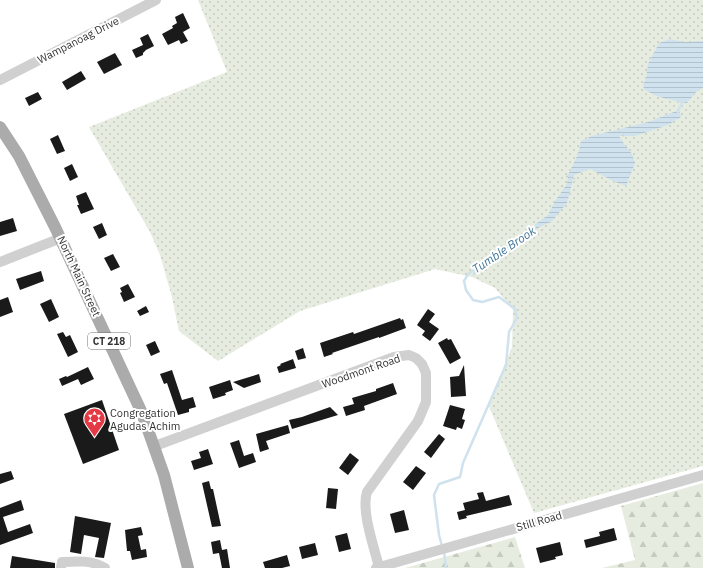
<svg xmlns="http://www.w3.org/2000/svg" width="703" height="568" viewBox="0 0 703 568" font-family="'IBM Plex Sans',sans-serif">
<defs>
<pattern id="grass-dots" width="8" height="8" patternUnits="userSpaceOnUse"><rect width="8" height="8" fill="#e6ecdf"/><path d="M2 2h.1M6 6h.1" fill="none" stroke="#c6cbc0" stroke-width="1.8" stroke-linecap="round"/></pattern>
<pattern id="forest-firs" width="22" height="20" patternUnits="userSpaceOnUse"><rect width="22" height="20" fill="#e6ecdf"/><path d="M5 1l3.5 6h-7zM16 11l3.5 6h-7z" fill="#c6cbc0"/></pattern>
<pattern id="water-rules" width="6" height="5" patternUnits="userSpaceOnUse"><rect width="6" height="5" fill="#cfe2ee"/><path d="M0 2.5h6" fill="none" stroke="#b2c2cd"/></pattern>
</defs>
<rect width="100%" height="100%" fill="#fff"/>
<polygon fill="url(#grass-dots)" points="198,0 703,0 703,466 534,513 488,404 512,347 513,310 495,288 472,277 435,269 300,311 218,361 179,331 172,297 160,255 150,232 89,127 227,72"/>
<g fill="url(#forest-firs)">
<polygon points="703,483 703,568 602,568 635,560 621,506"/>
<polygon points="515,537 525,568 405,568"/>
</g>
<g fill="url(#water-rules)">
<path d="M 670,39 L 684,42 L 703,41 L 703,88 L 696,92 L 687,103 C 674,101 654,97 644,89 L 643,84 L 646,79 L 648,64 L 659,43 Z"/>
<polygon points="679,110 681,117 668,125 635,136 619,136 625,145 632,154 635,163 626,186 613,181 590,169 574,175 567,203 552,221 538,228 497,261 472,277 481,261 490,257 548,215 555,201 567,184 568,175 578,154 581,141 592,136 648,122"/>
</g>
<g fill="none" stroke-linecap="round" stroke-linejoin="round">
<g stroke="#cfe2ee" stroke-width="2.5">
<polyline points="678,112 682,102 680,101"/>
<polyline points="442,546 439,535 434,495 439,484 460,477 463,463 506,365 509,332 517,318 515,309 499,297 482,302 473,300 466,290 464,281 469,273 479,268"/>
<polyline points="444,551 446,568"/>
</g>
</g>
<g fill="#1a1a1a">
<polygon points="183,13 190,28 183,32 188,41 181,44 179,40 168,45 162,34 173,28 172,26 177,23 175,17"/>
<polygon points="148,34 154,46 146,50 143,53 143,55 136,58 132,50 143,45 140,38"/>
<polygon points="115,53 122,65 104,74 97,62"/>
<polygon points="81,71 86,79 67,90 62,82"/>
<polygon points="38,92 42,99 29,106 25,98"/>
<polygon points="58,135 65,151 57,154 50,139"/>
<polygon points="72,164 78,177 70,181 64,168"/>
<polygon points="86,192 94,209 81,214 77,205 79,205 76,196"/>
<polygon points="13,218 17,231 0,236 0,222"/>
<polygon points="102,223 107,235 99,239 93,227"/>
<polygon points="113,254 120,267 111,271 104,258"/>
<polygon points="41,271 44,281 20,290 16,279"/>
<polygon points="128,284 135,297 124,302 120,293 122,292 120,288"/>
<polygon points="8,297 13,312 0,317 0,300"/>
<polygon points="51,299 59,317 49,322 40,304"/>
<polygon points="146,306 149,312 140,316 137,311"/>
<polygon points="428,309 435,314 429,322 439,329 430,341 422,335 425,331 417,325"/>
<polygon points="400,318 401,320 403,319 406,328 379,338 379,337 332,353 333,354 324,357 320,343 353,332 354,334"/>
<polygon points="63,332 66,337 70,335 78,352 68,357 57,334"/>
<polygon points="447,338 448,340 451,339 461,358 450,364 438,343"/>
<polygon points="155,341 160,352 151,356 146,345"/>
<polygon points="303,348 306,358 298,360 295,351"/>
<polygon points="293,359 296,368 279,373 277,367 281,365 280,364"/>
<polygon points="464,365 466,396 451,397 450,377 459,376"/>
<polygon points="88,367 94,379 81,385 78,379 62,386 59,379 66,376 67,377"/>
<polygon points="172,370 182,400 193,397 196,407 189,409 189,412 178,415 167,383 164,384 160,374"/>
<polygon points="259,374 261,382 244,388 233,382"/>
<polygon points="230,380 233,390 225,393 226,395 213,399 209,387"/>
<polygon points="393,383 397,394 364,406 365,410 346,416 343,407 354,404 352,398 376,391 376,389"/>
<polygon points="102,400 119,450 83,464 64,414"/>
<polygon points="450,405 465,409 462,419 465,420 462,429 457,427 456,430 443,426"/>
<polygon points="330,407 338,415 292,429 289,420 302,417"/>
<polygon points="288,425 290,433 266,441 269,449 260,452 256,434"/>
<polygon points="439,434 445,439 431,458 424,452"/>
<polygon points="239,440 244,456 253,453 256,462 239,468 230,443"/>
<polygon points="208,449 213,464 194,470 191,461 201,458 199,452"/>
<polygon points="350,453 359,460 348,475 339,468"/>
<polygon points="416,466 426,473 413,490 403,482"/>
<polygon points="11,471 14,479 0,484 0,474"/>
<polygon points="209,481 211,489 213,489 221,526 212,527 202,483"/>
<polygon points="328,488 338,489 336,509 326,508"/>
<polygon points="483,492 486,501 509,495 512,505 466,516 467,518 459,520 457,512 465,510 463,503 479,499 477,493"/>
<polygon points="21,500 24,510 3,517 8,532 30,524 33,533 0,545 0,508"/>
<polygon points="404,510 409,530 395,533 390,514"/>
<polygon points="75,516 111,523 104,558 95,557 99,538 84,535 81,554 70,552"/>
<polygon points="141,527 143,535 138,536 141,550 146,549 147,557 132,560 130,551 127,551 125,530"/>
<polygon points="614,528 617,540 586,548 584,540 600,536 599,532"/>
<polygon points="347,533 351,549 339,552 335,536"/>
<polygon points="220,540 222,550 227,549 230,568 222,568 219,553 213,554 211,542"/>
<polygon points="560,542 563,555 555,557 556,559 540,563 536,548"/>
<polygon points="315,543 318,555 302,559 299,547"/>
<polygon points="287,555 290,566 282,568 265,568 263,562"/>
<polygon points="12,556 55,563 55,568 10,568"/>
</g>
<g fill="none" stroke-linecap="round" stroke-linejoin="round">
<g stroke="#cdcdcd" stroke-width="1.5" stroke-dasharray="2 2" stroke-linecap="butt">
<polyline points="618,128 624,137"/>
<polyline points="566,176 575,179"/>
</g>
<g stroke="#d0d0d0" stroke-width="10">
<polyline points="0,80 156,0"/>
<polyline points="0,262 61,238"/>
<path d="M 155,446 L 394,357 L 409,355 L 416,358 L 422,364 L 426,373 L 426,402 L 418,421 L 367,492 C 361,511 374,547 379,567"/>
<path d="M 61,568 L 62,562 C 77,561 92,560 105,568"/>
<polyline points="376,568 703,475"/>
</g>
<polyline stroke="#ababab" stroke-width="12" points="0,127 19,156 55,227 142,413 164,475 188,568"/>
</g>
<defs>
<symbol id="synagogue-pin" viewBox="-11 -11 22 30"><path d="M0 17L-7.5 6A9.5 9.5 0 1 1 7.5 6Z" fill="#e63946" stroke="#fff"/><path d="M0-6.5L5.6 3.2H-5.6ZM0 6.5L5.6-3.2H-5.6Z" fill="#fff"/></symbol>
</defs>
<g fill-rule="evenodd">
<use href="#synagogue-pin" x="82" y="406" width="25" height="34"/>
</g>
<g text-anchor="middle" stroke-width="4" stroke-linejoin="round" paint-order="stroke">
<rect fill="#fff" stroke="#707070" stroke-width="1" x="88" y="333" width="42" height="16" rx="3"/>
<g font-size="10" font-weight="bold" fill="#333">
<text x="109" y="345">CT 218</text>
</g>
<g font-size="11" fill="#333" stroke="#fff">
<text transform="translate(78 40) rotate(-27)" y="4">Wampanoag Drive</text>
<text transform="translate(79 276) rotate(65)" y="4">North Main Street</text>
<text transform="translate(361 371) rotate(-19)" y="4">Woodmont Road</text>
<text transform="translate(539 521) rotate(-16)" y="4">Still Road</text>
</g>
<g font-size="11" fill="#333" stroke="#fff" text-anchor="start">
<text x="110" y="417">Congregation<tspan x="110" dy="13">Agudas Achim</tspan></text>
</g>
<g font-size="12" font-style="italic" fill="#3f7597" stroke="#fff">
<text transform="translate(504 250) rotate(-34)" y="4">Tumble Brook</text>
</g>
</g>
</svg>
